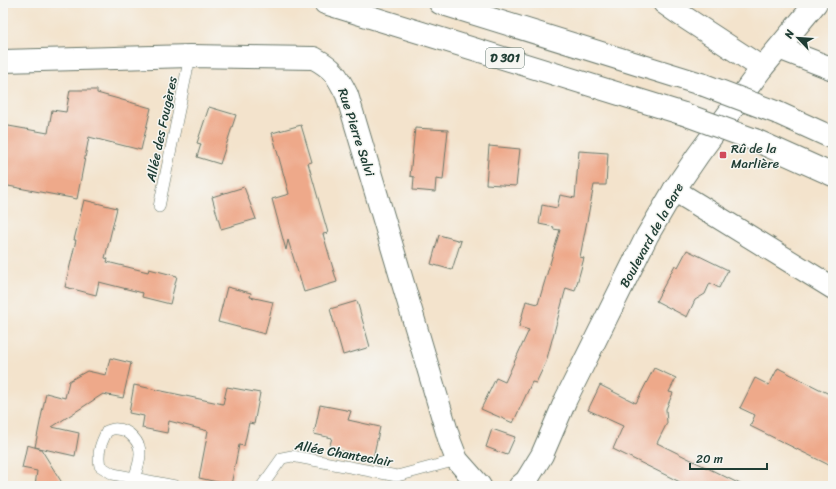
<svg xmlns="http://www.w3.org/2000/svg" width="836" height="489" viewBox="0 0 836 489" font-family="Sriracha,sans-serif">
<rect width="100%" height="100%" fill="#f6f6f2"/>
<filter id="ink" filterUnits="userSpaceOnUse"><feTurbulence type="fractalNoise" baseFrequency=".025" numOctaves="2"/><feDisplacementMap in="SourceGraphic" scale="8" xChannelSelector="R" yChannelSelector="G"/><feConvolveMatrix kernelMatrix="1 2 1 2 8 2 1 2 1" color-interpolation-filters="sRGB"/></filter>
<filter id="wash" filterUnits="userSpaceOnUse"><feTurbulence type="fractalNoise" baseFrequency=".012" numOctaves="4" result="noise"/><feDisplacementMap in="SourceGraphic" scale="16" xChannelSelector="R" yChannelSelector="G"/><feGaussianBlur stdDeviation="0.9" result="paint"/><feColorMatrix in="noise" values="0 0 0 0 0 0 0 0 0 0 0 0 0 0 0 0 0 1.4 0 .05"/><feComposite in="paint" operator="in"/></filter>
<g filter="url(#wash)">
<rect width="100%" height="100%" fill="#f3e3cc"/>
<g id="blocks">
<g fill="#eea98a">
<polygon points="70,90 97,90 97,93 151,108 141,150 89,137 77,199 3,185 3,125 48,133 52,110 66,112"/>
<polygon points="209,107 236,115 220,164 197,157 201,144 197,143"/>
<polygon points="301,125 312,162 308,163 328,233 323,234 337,282 304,292 288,240 286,250 272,199 289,194 272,133"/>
<polygon points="415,128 448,130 443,180 436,179 435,192 413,190 414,177 410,176"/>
<polygon points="489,146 520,149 516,186 486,184"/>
<polygon points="579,151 608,153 606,185 594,185 580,257 584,258 575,291 566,288 546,362 536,383 532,382 513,423 481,409 496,378 505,382 529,330 519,327 526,301 538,304 560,230 553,229 554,227 539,224 542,205 557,208 560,195 575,198"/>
<polygon points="244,187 256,219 221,229 212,197"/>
<polygon points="84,200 117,208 105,258 108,259 107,262 148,272 149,269 177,276 170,304 142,297 143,293 99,282 96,295 65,287 76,240 74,240"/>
<polygon points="439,235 461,241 452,270 431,264"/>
<polygon points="687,250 728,270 719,288 710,283 705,294 695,300 687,317 656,301 675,265 678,267"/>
<polygon points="227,287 251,293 250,297 273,302 265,334 218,322"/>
<polygon points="357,301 370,347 343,355 330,309"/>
<polygon points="110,358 131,363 123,398 103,394 52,427 79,433 75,456 35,447 46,393 65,398 69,381 87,371 106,375"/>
<polygon points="654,368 676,378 669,392 673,393 666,409 667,423 657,443 744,486 688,486 613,449 623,426 588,410 600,385 636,403"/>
<polygon points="778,368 833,396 833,467 750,426 755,415 740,408 755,378 769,385"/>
<polygon points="134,385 223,404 227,387 260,393 254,424 249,423 244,446 239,445 231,485 199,478 208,431 169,421 167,433 142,428 144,416 129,413"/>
<polygon points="320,405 351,411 348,420 380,427 373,458 329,448 332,438 314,434"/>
<polygon points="492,429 515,437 507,455 486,447"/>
<polygon points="27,445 41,449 64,486 35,486 37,471 22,468"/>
</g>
</g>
</g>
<g filter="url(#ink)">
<use href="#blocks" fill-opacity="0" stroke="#697769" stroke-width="1"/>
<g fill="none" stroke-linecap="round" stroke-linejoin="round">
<defs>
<g id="lane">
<polyline points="159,207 190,56"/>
<path d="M 134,478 C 137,470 140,462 140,454 C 141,442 128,429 117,429 C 114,428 110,430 107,431 C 101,443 97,452 100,466 L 113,474 L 175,486"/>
<polyline points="262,486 282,458 292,456 397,476 457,460"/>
</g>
<g id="street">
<polyline points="664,3 681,15 762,68"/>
<polyline points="779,48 833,69"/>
<path d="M 3,61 L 190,56 L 314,58 C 334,69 337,75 347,95 L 450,442 L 457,460 L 480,486"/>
<polyline points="674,190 833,288"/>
<polyline points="520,486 526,481 542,455 566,399 647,236 674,190 698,155 762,68 816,3"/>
</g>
<g id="highway">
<polyline points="325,3 684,114"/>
<polyline points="440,3 704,85"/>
<polyline points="778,113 833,138"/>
<polyline points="755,140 833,175"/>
</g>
</defs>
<use href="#lane" stroke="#697769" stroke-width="12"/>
<use href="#street" stroke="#697769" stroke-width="24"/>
<use href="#highway" stroke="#697769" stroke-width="24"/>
<use href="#lane" stroke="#fff" stroke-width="11"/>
<use href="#street" stroke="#fff" stroke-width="22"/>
<use href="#highway" stroke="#fff" stroke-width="22"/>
<defs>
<g id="highway-bridge">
<polyline points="704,85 778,113"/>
<polyline points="684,114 755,140"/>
</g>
</defs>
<use href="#highway-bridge" stroke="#697769" stroke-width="24" stroke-linecap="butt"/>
<use href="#highway-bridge" stroke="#fff" stroke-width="22"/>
</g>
</g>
<rect fill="#d1495b" stroke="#f6f6f2" stroke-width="1.5" x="719" y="151" width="8" height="8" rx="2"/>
<g text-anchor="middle" stroke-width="3" stroke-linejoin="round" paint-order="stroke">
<rect fill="#f6f6f2" stroke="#60746d" stroke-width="1" x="486" y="48" width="38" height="20" rx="3"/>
<g font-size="12" font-weight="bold" fill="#1f3d34">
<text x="505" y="62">D 301</text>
</g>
<g font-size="13" fill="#1f3d34" stroke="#f6f6f2">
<text transform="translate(161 129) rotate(-78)" y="5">Allée des Fougères</text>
<text transform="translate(357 132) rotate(72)" y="5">Rue Pierre Salvi</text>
<text transform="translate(651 235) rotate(-61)" y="5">Boulevard de la Gare</text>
<text transform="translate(344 453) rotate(10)" y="5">Allée Chanteclair</text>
</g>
<g font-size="13" fill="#1f3d34" stroke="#f6f6f2" text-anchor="start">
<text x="731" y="153">Rû de la<tspan x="731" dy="15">Marlière</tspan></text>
</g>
</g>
<rect width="836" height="489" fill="none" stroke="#f6f6f2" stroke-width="16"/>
<g transform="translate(798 38) rotate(295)" stroke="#f6f6f2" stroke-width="3" paint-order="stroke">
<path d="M0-3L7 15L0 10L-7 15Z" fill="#1f3d34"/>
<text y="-6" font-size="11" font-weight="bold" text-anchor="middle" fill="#1f3d34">N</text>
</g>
<path d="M690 463v6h77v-6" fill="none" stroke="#1f3d34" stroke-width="2"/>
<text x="696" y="463" font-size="12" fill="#1f3d34" stroke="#f6f6f2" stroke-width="3" paint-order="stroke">20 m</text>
</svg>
